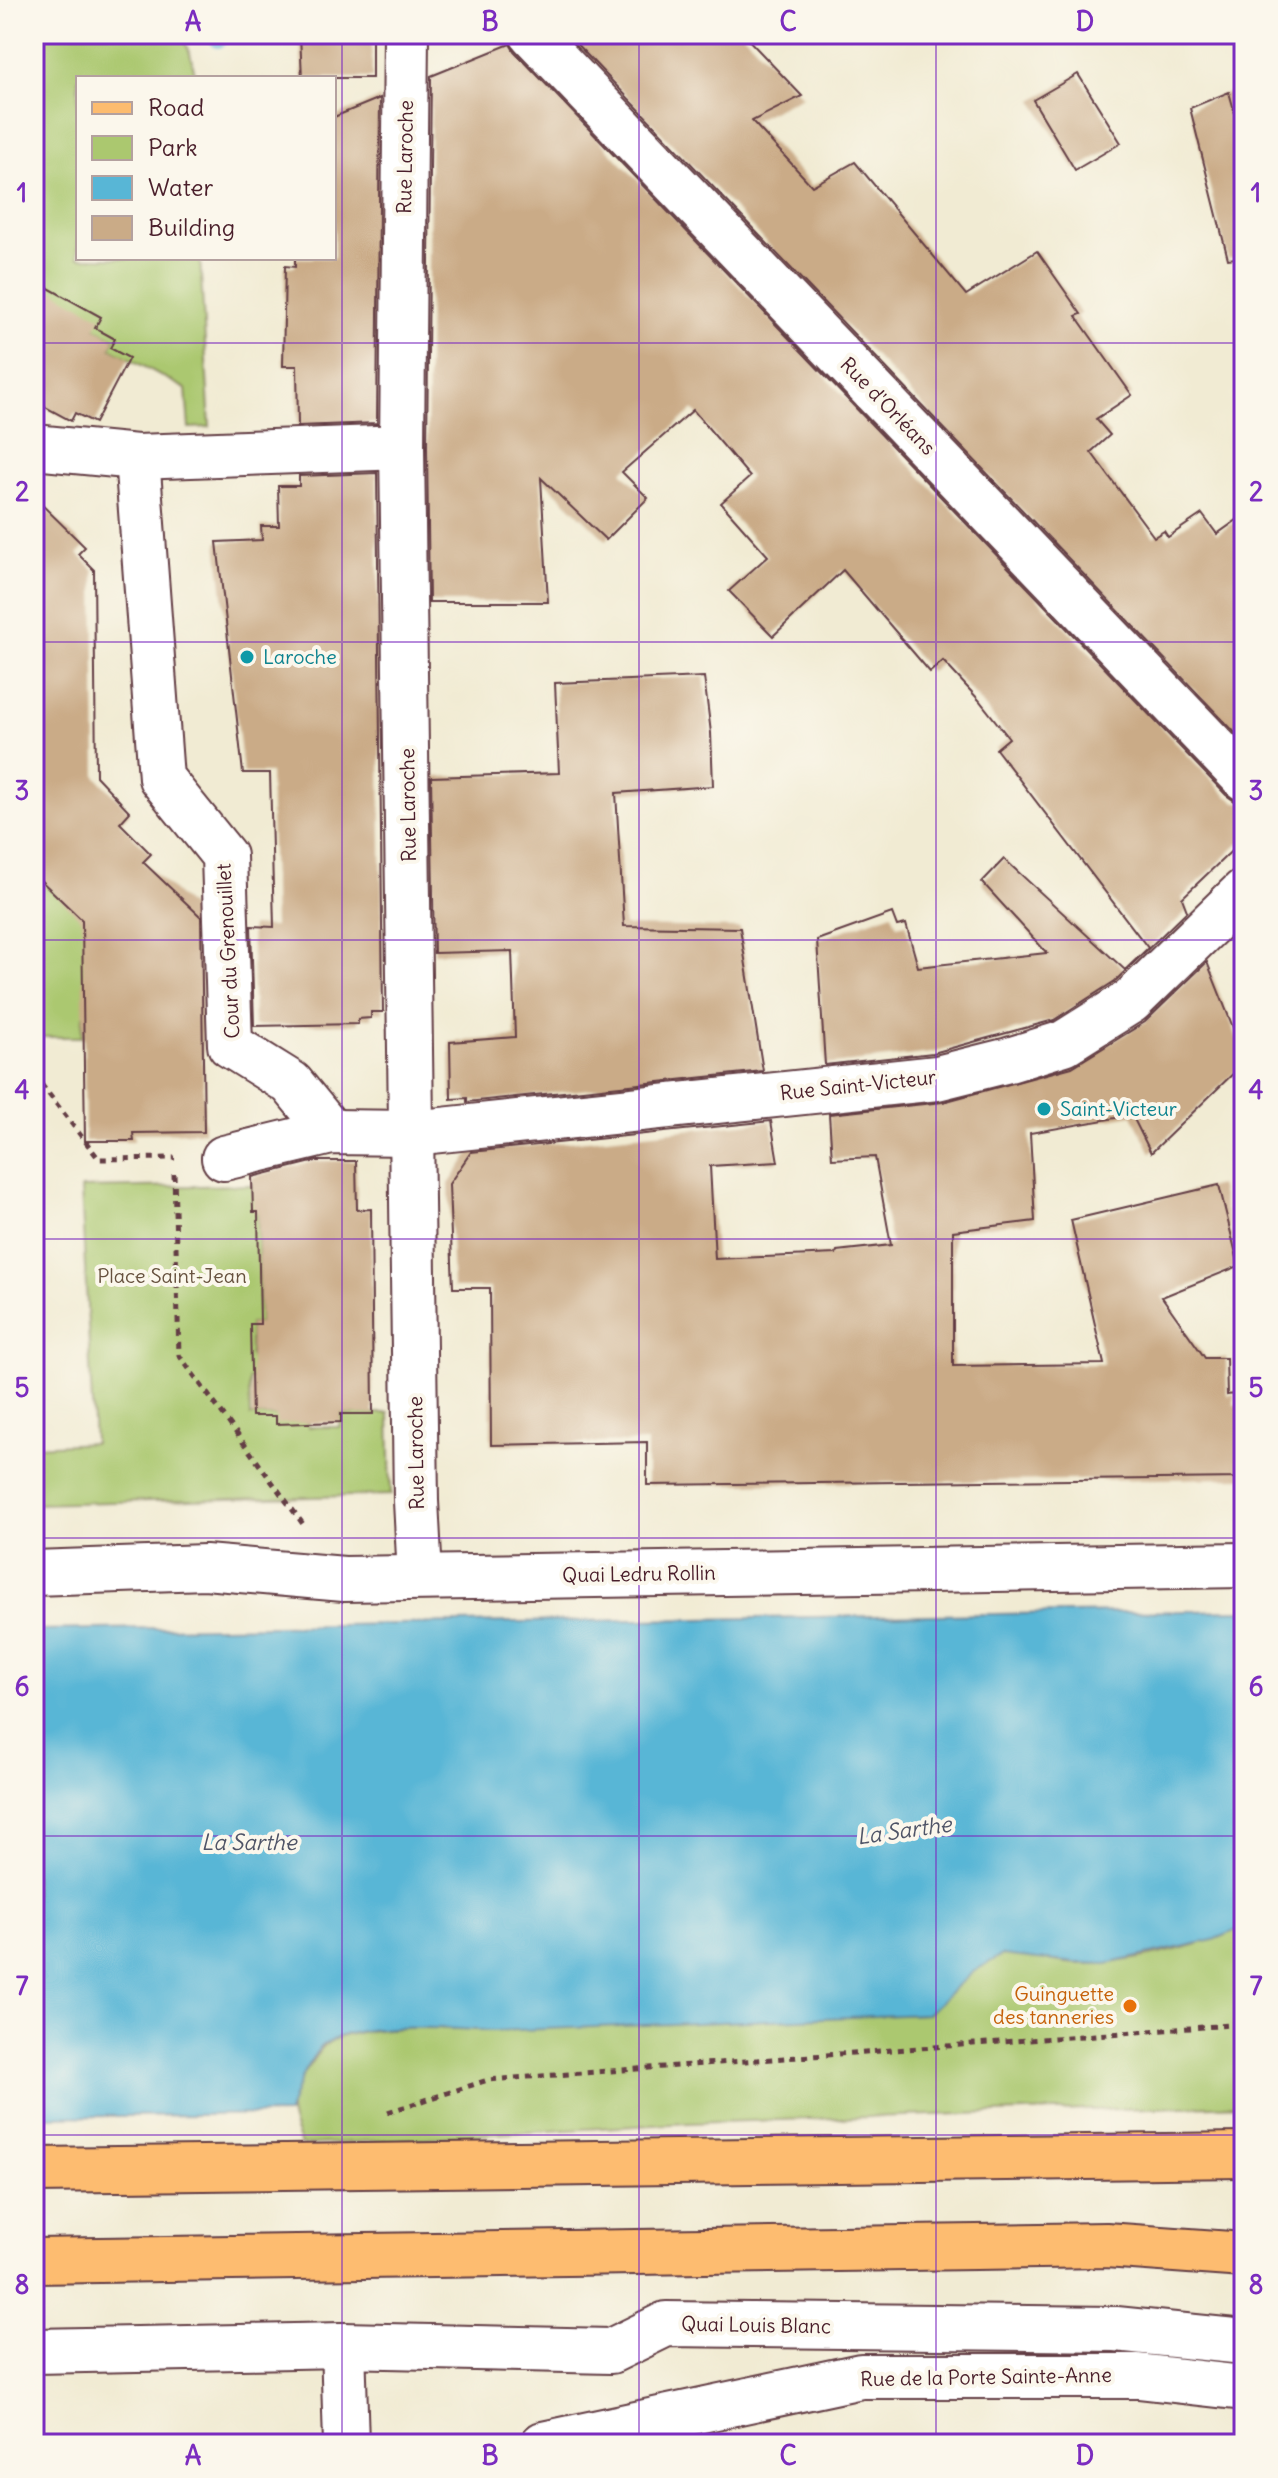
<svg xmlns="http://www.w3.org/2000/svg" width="1278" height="2478" viewBox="0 0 1278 2478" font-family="Delius,sans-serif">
<rect width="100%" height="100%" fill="#fbf7ec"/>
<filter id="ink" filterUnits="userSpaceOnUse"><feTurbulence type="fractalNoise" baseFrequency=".0125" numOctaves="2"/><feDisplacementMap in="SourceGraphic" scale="16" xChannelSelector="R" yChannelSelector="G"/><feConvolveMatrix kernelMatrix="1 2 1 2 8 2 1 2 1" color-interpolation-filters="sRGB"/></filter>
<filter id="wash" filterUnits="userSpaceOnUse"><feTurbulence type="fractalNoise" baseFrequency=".006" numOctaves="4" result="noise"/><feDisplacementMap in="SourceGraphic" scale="32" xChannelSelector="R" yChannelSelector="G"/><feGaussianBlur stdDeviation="1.8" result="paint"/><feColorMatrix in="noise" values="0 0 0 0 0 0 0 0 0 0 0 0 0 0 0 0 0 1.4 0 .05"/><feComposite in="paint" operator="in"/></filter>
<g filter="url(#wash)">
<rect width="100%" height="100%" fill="#f1ebd3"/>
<g fill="#abc86f" stroke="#7a744d" stroke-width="2">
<polygon points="37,34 181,34 190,53 196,78 78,78 78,258 200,258 210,427 189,428 186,389 110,348 115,339 95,328 34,280 34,40"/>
<path d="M 34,874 L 52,891 L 93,913 C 82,955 81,972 89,1015 L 83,1016 L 82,1037 L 34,1037 Z"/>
<polygon points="252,1185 258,1212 260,1324 250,1324 250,1355 262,1379 249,1379 250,1416 276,1416 308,1423 308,1427 340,1427 341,1414 389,1413 391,1495 34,1504 34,1446 94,1443 81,1188"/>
<path d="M 1244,1927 L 1244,2105 L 689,2123 L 301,2145 C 287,2113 284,2101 305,2071 C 311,2063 317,2053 324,2046 C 343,2027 423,2026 450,2029 L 927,2014 C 943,1999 983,1957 1004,1955 C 1028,1953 1054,1963 1077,1964 C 1128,1965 1198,1947 1244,1927 Z"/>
</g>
<path fill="#58b6d6" stroke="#516a80" stroke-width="2" d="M 1244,1610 L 1244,1927 L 1213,1940 L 1107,1964 L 1074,1963 L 1002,1955 L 973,1972 L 927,2014 L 494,2031 C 452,2029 362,2020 326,2043 C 309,2055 293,2094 288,2114 L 34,2117 L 34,1630 Z"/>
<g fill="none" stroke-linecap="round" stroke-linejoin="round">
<polyline stroke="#58b6d6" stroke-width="16" points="218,40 226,34"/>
</g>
<g id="blocks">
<g fill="#caab87">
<polygon points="300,34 372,34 372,78 302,78"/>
<polygon points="567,34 743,34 802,96 752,121 812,186 855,162 966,295 1037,251 1081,314 1076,316 1132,395 1096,419 1110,435 1091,452 1154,537 1164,531 1168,537 1202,514 1217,534 1244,515 1244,742"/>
<polygon points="510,44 514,51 1226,795 1236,802 1244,802 1244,839 1182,898 1187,911 1115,981 1054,1020 933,1053 825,1065 817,940 892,913 897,926 906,924 918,967 1047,953 982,882 1004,859 1125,970 1148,948 996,749 1009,738 979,700 943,661 930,672 843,570 773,636 729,591 768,556 721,503 750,477 693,410 622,472 648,498 606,540 541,478 548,602 429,602 427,447 431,76"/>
<polygon points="1078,74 1121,143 1075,170 1033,100"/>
<polygon points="1229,92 1244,146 1244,257 1228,259 1190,108"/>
<polygon points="380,98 377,423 298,426 297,366 283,366 285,266 295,267 295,258 334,258 334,117"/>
<polygon points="34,280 101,317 95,328 115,339 110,348 129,358 95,423 75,413 71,421 34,401"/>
<polygon points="377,473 383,1012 371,1012 371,1018 358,1019 358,1024 254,1026 251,926 274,927 270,773 243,773 217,542 262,540 261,526 279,526 278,486 299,486 299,476"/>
<polygon points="34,497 85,547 78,554 94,570 96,776 130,812 120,823 151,854 143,862 201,917 204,1132 133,1133 134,1141 85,1141 82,920 34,874"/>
<polygon points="704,677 711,733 713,786 616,793 624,926 740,928 763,1071 467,1102 467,1098 451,1099 450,1042 515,1037 512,951 434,953 431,777 559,773 555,683"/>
<polygon points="1207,962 1244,1055 1244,1063 1151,1153 1132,1115 1030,1133 1035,1221 953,1231 953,1366 1104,1364 1071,1220 1219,1185 1239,1266 1162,1297 1205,1358 1226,1358 1227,1395 1234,1394 1234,1405 1244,1404 1244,1478 647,1485 647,1442 491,1445 490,1288 453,1288 449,1184 471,1152 771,1121 778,1162 710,1166 715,1259 836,1254 837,1251 891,1245 875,1157 832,1159 829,1114 943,1102 1072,1067 1145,1022"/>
<polygon points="316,1161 356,1161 357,1210 371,1209 373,1414 341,1414 341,1422 276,1424 276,1416 252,1416 250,1324 260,1324 258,1212 253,1212 252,1177"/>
</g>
</g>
</g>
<g filter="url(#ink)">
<use href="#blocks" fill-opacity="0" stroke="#633e44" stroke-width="2"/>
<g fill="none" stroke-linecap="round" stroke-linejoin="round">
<defs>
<g id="minor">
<polyline points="406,34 402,447 416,1501 420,1577"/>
<polyline points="532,34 1244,778"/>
<polyline points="34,447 137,457 402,447"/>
<polyline points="137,457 161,778 224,856 230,1045 291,1083 331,1132"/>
<polyline points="224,1158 331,1132 413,1133 937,1078 1009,1060 1064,1043 1131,1001 1244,891"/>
<polyline points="34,1573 205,1567 344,1579 1244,1565"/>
<polyline points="343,2345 346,2444"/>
<polyline points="34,2351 343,2345 611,2351 666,2324 1116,2329 1244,2342"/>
<polyline points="543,2444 861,2376 1138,2376 1244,2388"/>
</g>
<g id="major">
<polyline points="34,2170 1244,2155"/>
<polyline points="34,2261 1106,2245 1244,2255"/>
</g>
</defs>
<use href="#minor" stroke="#633e44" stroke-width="48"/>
<use href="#major" stroke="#633e44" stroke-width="48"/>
<g stroke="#633e44" stroke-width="5" stroke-dasharray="6 6" stroke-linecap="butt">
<polyline points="34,1075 99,1159 175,1158"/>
<polyline points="174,1174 179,1355 303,1524"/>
<polyline points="388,2112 488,2080 1244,2024"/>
</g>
<use href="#minor" stroke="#fff" stroke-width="44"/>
<use href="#major" stroke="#fdbc6f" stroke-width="44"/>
</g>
</g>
<path fill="none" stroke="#7b2cbf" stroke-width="2" stroke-opacity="0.55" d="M 342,34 L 342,2444M 639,34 L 639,2444M 936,34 L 936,2444M 34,343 L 1244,343M 34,642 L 1244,642M 34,940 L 1244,940M 34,1239 L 1244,1239M 34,1538 L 1244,1538M 34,1836 L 1244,1836M 34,2135 L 1244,2135"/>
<g fill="#0f9aa8" stroke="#fbf7ec" stroke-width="3">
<circle cx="247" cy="657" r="8"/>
<circle cx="1044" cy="1109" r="8"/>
</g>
<circle fill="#e8710a" stroke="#fbf7ec" stroke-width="3" cx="1130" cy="2006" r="8"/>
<g text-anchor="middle" stroke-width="8" stroke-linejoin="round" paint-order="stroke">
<g font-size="20" fill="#4a1f2b" stroke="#fbf7ec">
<text transform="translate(405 157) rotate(-89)" y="7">Rue Laroche</text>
<text transform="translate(888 406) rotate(46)" y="7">Rue d'Orléans</text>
<text transform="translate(408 805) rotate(-91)" y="7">Rue Laroche</text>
<text transform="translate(228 951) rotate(-93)" y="7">Cour du Grenouillet</text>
<text transform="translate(858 1085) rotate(-6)" y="7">Rue Saint-Victeur</text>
<text transform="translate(416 1453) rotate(-91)" y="7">Rue Laroche</text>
<text transform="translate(639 1574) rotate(-1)" y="7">Quai Ledru Rollin</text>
<text transform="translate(756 2325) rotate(1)" y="7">Quai Louis Blanc</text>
<text transform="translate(986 2377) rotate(-1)" y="7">Rue de la Porte Sainte-Anne</text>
</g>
<g font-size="20" fill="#0d838f" stroke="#fbf7ec" text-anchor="start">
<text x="263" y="664">Laroche</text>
<text x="1060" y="1116">Saint-Victeur</text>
</g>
<g font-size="20" fill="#67523f" stroke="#fbf7ec">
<text x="172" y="1283">Place Saint-Jean</text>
</g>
<g font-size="20" fill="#c56008" stroke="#fbf7ec" text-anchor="end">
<text x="1114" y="2001">Guinguette<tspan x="1114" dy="23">des tanneries</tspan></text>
</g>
<g font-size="22" font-style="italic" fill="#4f5467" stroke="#fbf7ec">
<text transform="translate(904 1830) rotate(-8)" y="8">La Sarthe</text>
<text x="249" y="1850">La Sarthe</text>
</g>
</g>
<rect width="1278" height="2478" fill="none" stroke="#fbf7ec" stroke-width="88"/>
<rect x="76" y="76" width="260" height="184" fill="#fbf7ec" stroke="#b4a19f" stroke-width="2"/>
<rect x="92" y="102" width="40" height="12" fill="#fdbc6f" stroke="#b4a19f" stroke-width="2"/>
<text x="148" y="116" font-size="24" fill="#4a1f2b">Road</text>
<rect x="92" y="136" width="40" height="24" fill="#abc86f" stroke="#b4a19f" stroke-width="2"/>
<text x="148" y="156" font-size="24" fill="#4a1f2b">Park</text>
<rect x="92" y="176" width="40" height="24" fill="#58b6d6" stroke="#b4a19f" stroke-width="2"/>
<text x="148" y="196" font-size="24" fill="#4a1f2b">Water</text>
<rect x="92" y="216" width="40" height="24" fill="#caab87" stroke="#b4a19f" stroke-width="2"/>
<text x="148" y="236" font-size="24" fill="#4a1f2b">Building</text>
<rect x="44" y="44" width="1190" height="2390" fill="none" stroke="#7b2cbf" stroke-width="3"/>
<g font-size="26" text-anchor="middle" font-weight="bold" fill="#7b2cbf">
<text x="193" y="31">A</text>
<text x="490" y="31">B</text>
<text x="788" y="31">C</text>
<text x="1085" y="31">D</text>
<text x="22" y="202">1</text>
<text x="1256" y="202">1</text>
<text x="22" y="501">2</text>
<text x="1256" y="501">2</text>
<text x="22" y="800">3</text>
<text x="1256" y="800">3</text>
<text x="22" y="1099">4</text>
<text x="1256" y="1099">4</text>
<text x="22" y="1397">5</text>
<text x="1256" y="1397">5</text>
<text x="22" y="1696">6</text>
<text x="1256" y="1696">6</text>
<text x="22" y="1995">7</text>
<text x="1256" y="1995">7</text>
<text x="22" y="2294">8</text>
<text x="1256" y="2294">8</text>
<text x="193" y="2465">A</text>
<text x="490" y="2465">B</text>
<text x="788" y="2465">C</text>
<text x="1085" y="2465">D</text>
</g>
</svg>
